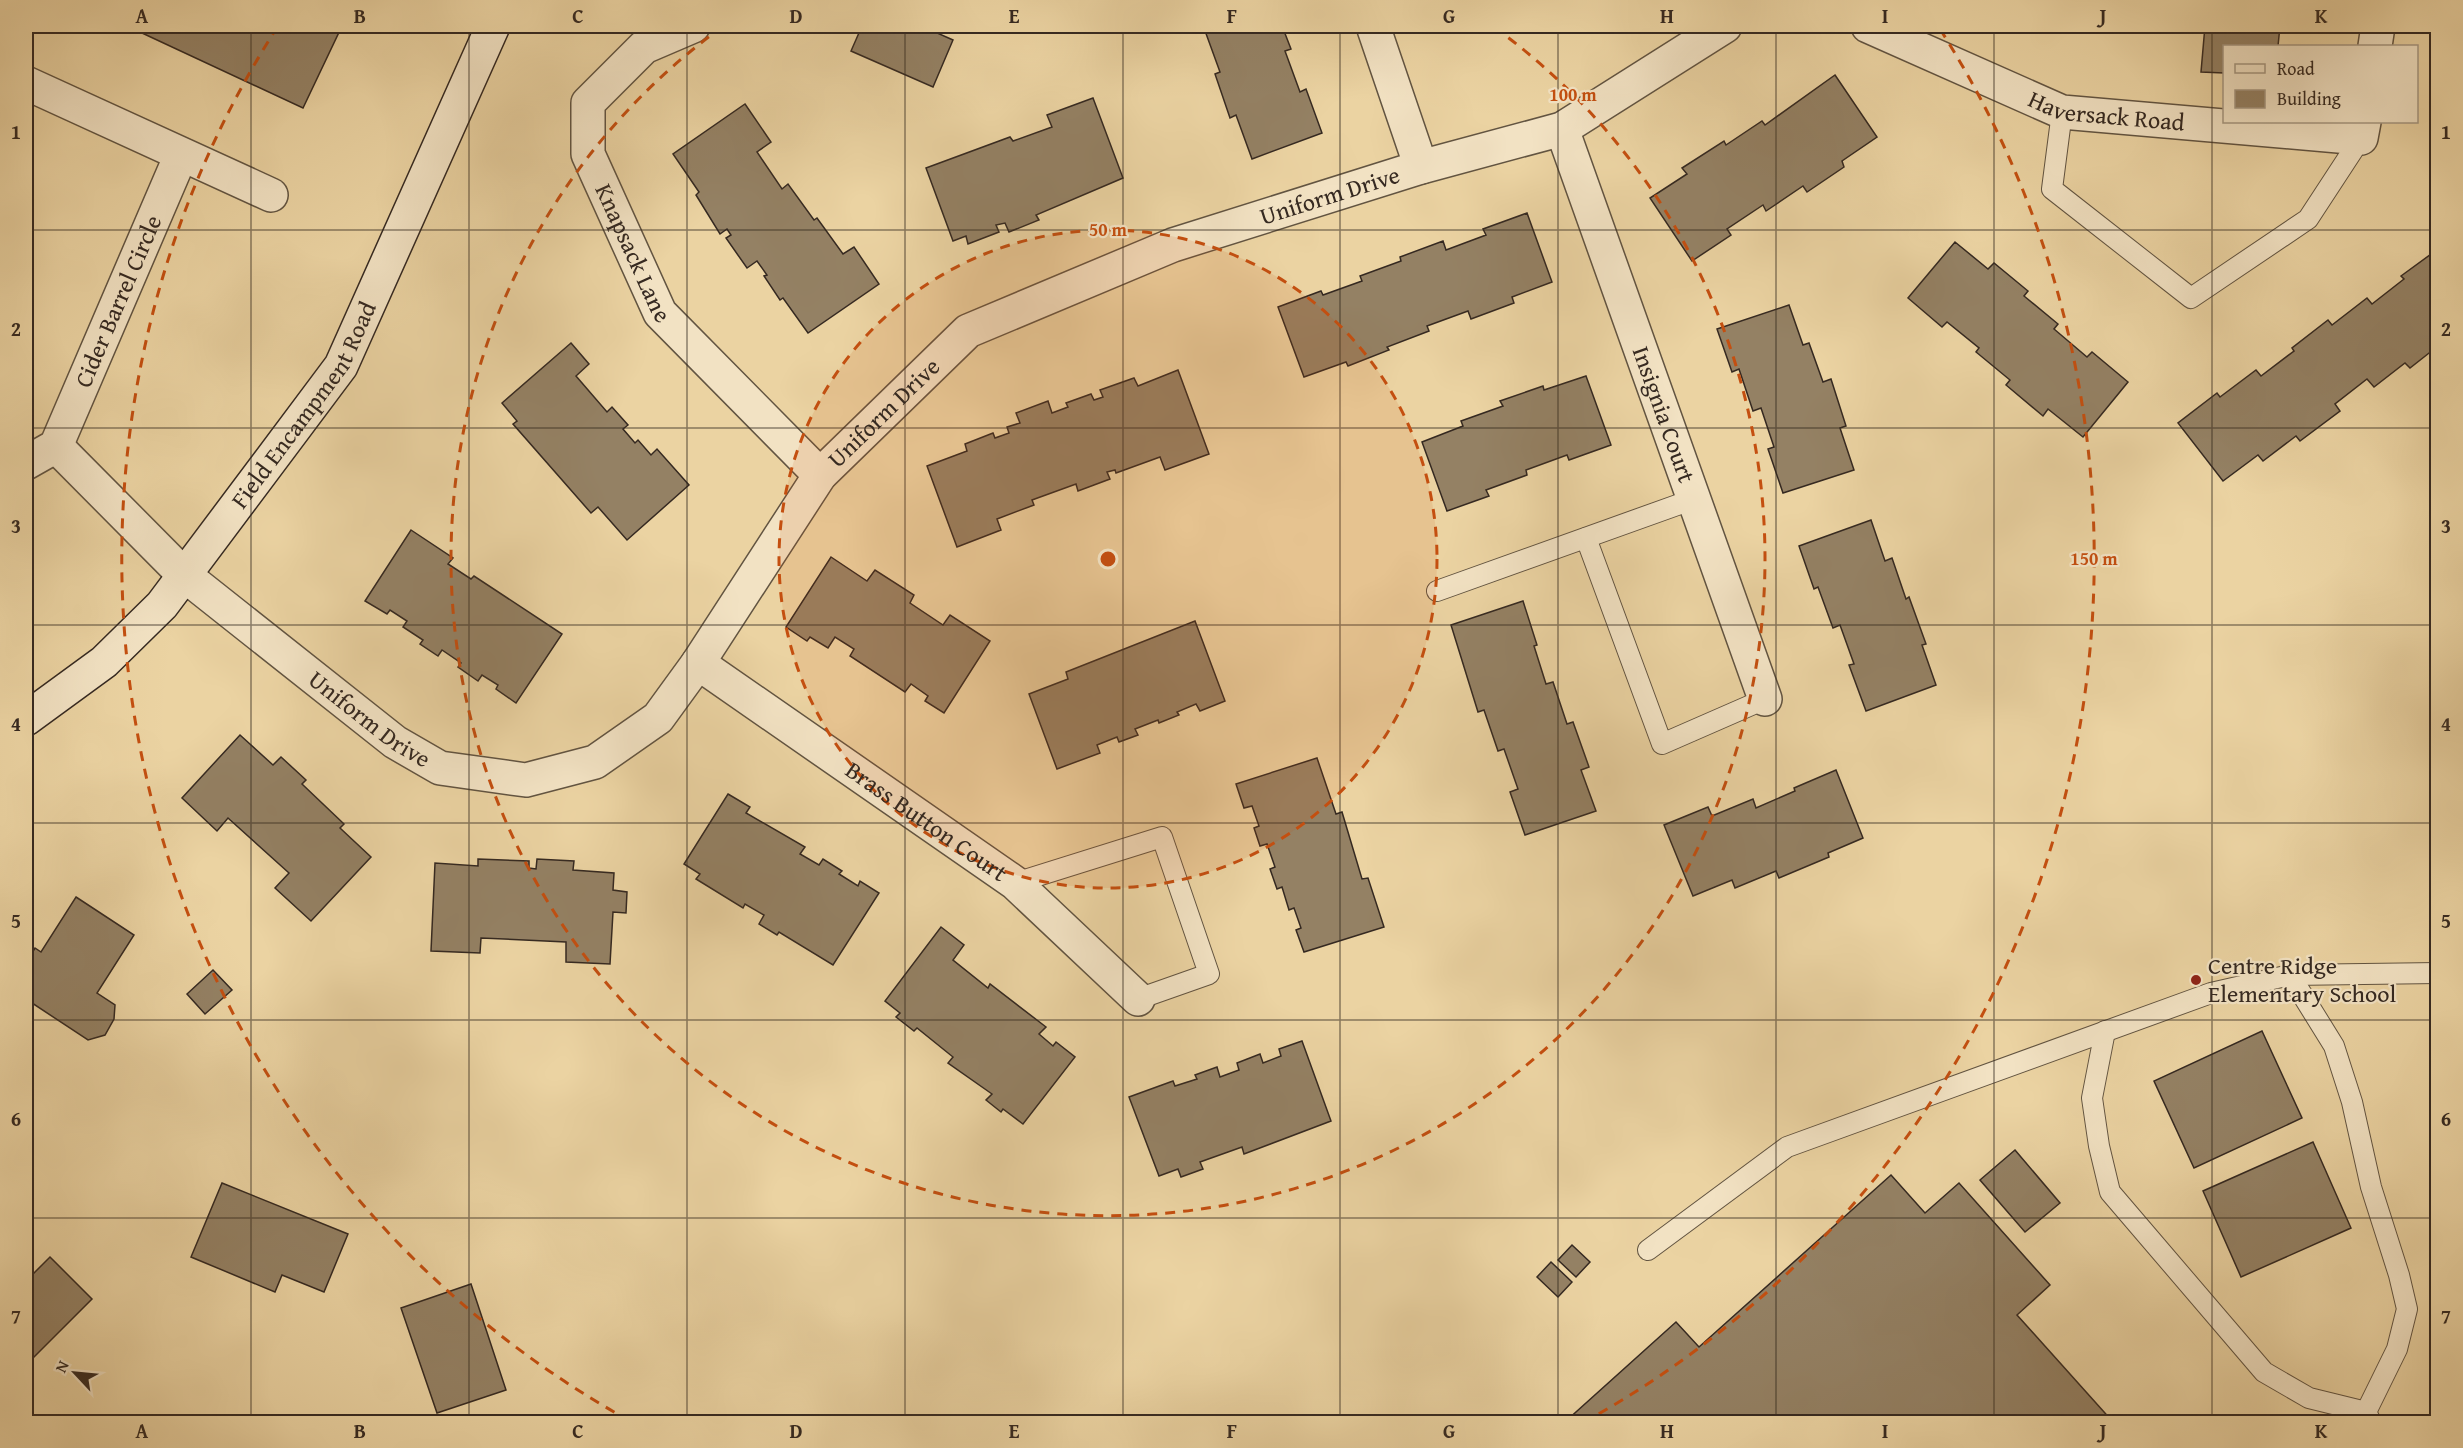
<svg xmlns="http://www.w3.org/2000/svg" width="2463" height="1448" viewBox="0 0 2463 1448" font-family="'Gentium Book Plus',serif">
<rect width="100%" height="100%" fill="#ebd3a2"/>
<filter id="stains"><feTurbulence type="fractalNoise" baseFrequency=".00333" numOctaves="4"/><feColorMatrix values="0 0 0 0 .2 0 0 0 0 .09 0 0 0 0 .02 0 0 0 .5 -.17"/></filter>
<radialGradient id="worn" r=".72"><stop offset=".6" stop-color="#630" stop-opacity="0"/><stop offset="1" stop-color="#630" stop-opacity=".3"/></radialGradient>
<g fill="#948164" stroke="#352921" stroke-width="1.5">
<polygon points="127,26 337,26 341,28 303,108"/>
<polygon points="862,26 941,26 937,33 953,40 933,87 851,51"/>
<polygon points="1207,26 1278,26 1281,32 1284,31 1291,49 1285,51 1300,92 1306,89 1322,133 1252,159 1236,115 1230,118 1215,74 1220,72 1204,28"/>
<polygon points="2205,26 2280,26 2278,46 2224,46 2224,73 2201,72"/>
<polygon points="1835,75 1877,137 1842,161 1844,167 1807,192 1803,186 1766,211 1763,205 1727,229 1731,235 1692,261 1650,198 1687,174 1682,168 1724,141 1726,145 1762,121 1765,125"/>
<polygon points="1093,98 1123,178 1036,215 1039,220 1009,232 1005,223 996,225 999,232 968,244 966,236 953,241 926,168 1010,137 1013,141 1052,127 1047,115"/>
<polygon points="745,104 771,142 757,152 782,189 788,184 814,220 817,218 843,254 854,247 879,284 808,333 783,298 780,300 764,276 767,275 757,261 747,268 726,238 731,235 727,229 720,234 696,195 699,192 673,154"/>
<polygon points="1527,213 1552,282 1512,297 1514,303 1471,319 1468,311 1427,326 1429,331 1387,347 1389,350 1348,366 1346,362 1304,377 1278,307 1321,291 1323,295 1362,281 1360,276 1401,261 1400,257 1443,241 1446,250 1486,235 1483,229"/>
<polygon points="1955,242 1988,269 1994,263 2028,291 2024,296 2058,324 2054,329 2087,357 2092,352 2128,382 2083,437 2048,409 2043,416 2006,385 2010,380 1976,352 1979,348 1947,322 1942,327 1908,298"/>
<polygon points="2438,249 2438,346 2410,368 2405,363 2374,387 2367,379 2335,404 2340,411 2300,441 2296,436 2263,461 2258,455 2223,481 2178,423 2217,393 2220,397 2256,370 2261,376 2294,351 2292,348 2328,320 2332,325 2367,298 2372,304 2404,279 2401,276"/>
<polygon points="1789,305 1803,345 1809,343 1823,382 1831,379 1846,426 1840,428 1854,470 1783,493 1768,449 1774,447 1761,408 1753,411 1739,369 1732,372 1717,329"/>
<polygon points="571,343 589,364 576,376 607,412 612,407 628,425 623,429 635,443 638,440 651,455 657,449 689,485 627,540 598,507 591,513 513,424 517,421 502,403"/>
<polygon points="1178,370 1209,454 1165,470 1160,457 1116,473 1115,470 1107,472 1110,479 1078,491 1076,484 1032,500 1034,505 997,519 1001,530 957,547 927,466 967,451 965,444 993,433 995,438 1009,433 1007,427 1020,423 1016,413 1048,401 1052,413 1068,407 1066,403 1091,394 1094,400 1103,397 1100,390 1134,378 1138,386"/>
<polygon points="1586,376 1611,445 1569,460 1567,455 1526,470 1527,475 1486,490 1489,496 1447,511 1422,442 1463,426 1461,421 1503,406 1500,401 1543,386 1544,390"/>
<polygon points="1871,520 1885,561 1892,558 1906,599 1909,597 1926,644 1922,645 1936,685 1866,711 1849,665 1854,664 1840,625 1833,628 1818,587 1814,589 1799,546"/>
<polygon points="411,530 453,558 448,564 471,579 474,576 562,634 516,703 496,689 498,685 482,675 478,681 458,667 461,663 442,650 438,656 420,644 423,640 403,627 407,621 390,610 387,614 365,601"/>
<polygon points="831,557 867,581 875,570 914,595 910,603 943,625 950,615 990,641 944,713 925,701 928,696 911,684 905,692 850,656 854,649 835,637 828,648 810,637 807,641 786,627"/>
<polygon points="1523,601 1537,645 1534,646 1546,684 1553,682 1567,724 1573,722 1589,767 1581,770 1596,811 1525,835 1510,792 1518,789 1504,749 1498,751 1484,710 1478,712 1451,625"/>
<polygon points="1195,621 1225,701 1200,711 1196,704 1177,712 1179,715 1159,723 1158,720 1135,729 1138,735 1119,742 1117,737 1097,745 1100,753 1057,769 1029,694 1068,679 1066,672"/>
<polygon points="240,735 273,765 281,757 306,780 302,784 344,824 340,828 371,857 311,921 275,888 289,873 228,818 217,831 182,798"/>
<polygon points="1317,758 1336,814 1342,812 1362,879 1368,878 1384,927 1304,952 1296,930 1301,928 1294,908 1289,910 1282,887 1277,889 1270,869 1275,867 1267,844 1260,846 1254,828 1259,826 1252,806 1244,808 1236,784"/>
<polygon points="1836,770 1863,838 1828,853 1829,857 1779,878 1776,871 1735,888 1732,880 1693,896 1664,825 1708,807 1712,816 1753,799 1756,808 1795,791 1794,788"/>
<polygon points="728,794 750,807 746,813 805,847 800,854 819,865 823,859 842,871 839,874 858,886 860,881 879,893 833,965 779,932 777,935 759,924 764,915 745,904 743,908 696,879 700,874 684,864"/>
<polygon points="478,859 529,861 529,868 536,869 537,859 574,861 573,870 614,873 613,890 627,892 626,913 613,912 610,964 566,962 566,942 481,938 480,953 431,951 435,863 478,866"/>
<polygon points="76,897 134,935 97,993 115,1005 114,1019 105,1035 88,1040 26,999 26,963 35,948 41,952"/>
<polygon points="941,927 964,945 953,960 988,988 990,984 1046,1027 1039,1034 1053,1046 1056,1042 1075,1057 1023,1124 1003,1109 1001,1112 986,1100 992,1094 948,1063 953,1057 917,1028 914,1031 896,1017 900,1013 885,1001"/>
<polygon points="213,970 232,990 205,1014 187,994"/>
<polygon points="2262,1031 2302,1118 2194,1168 2154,1081"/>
<polygon points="1302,1041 1331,1121 1244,1154 1242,1147 1200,1162 1203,1169 1181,1177 1178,1169 1159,1176 1129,1097 1173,1081 1175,1086 1197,1079 1195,1075 1217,1067 1220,1077 1239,1070 1237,1063 1260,1054 1263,1063 1281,1056 1279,1049"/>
<polygon points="2313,1142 2351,1228 2241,1277 2203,1191"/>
<polygon points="2015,1150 2060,1203 2025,1232 1980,1180"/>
<polygon points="1891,1175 1925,1213 1959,1183 2050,1285 2017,1315 2113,1422 1566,1421 1676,1322 1699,1347"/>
<polygon points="222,1183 348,1234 324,1292 282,1275 275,1292 191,1257"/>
<polygon points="1572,1245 1590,1262 1576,1277 1558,1260"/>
<polygon points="50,1257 92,1299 26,1365 26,1281"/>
<polygon points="1551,1262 1572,1282 1558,1297 1537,1277"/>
<polygon points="471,1284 506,1390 437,1413 401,1308"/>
</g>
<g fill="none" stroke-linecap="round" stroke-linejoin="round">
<defs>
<g id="lane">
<polyline points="2062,112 2052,189 2191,298 2308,219 2361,138"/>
<polyline points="1586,538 1662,744 1765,699"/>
<polyline points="1437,591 1694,499"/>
<polyline points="1015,883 1162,837 1209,974 1138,999"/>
<polyline points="2290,975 2334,1046 2352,1102 2371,1187 2399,1275 2407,1309 2397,1349 2366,1412"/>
<polyline points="2105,1031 2092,1098 2099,1146 2110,1192 2264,1372 2309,1398 2366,1412 2371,1422"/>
<polyline points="1648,1250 1787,1147 2211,993 2290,975 2438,973"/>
</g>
<g id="street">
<path id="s1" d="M 693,26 L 644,47 L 588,103 L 588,154 L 660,313 L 820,475"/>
<polyline points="1373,26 1421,167"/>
<path id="s2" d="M 1868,26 L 2062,112 L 2361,138 L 2364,122"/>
<polyline points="2375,46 2378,26"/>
<polyline points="26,83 271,195"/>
<path id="s3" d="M 1562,129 L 1765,699"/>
<path id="s4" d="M 56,446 L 183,574 L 395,742 L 440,768 L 526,780 L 595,762 L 658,718 L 698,663 L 820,475 L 968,331 L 1173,245 L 1421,167 L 1562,129 L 1725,26"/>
<path id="s5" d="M 26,463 L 56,446 L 181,155"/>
<path id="s6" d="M 698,663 L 1015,883 L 1138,999"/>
</g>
<g id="secondary">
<path id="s7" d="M 26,719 L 104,662 L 162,605 L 341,366 L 493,26"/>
</g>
</defs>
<use href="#lane" stroke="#625441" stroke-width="22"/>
<use href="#street" stroke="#625441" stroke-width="36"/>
<use href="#secondary" stroke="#352921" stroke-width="36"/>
<use href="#lane" stroke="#f2e2c3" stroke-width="20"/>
<use href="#street" stroke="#f2e2c3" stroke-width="33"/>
<use href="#secondary" stroke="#f2e2c3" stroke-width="33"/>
</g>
<path fill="none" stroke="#352921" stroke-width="1.5" stroke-opacity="0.55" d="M 251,26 L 251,1422M 469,26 L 469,1422M 687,26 L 687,1422M 905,26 L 905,1422M 1123,26 L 1123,1422M 1340,26 L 1340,1422M 1558,26 L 1558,1422M 1776,26 L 1776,1422M 1994,26 L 1994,1422M 2212,26 L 2212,1422M 26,230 L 2438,230M 26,428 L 2438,428M 26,625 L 2438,625M 26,823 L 2438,823M 26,1020 L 2438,1020M 26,1218 L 2438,1218"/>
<circle cx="1108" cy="559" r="329" fill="#c44f10" fill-opacity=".12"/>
<g fill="none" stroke="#c44f10" stroke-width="3" stroke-dasharray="10 8">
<circle cx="1108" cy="559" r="329"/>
<path d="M1494 27A657 657 0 1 1 722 27"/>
<path d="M630 1421A986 986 0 0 1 276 29M1940 29A986 986 0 0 1 1586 1421"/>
</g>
<circle fill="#8f2418" stroke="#f2e2c3" stroke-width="2" cx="2196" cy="980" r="6"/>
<g text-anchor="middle" stroke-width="4.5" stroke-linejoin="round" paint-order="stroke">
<g font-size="24" fill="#352921" stroke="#f2e2c3">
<text dy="8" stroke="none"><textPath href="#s2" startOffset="256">Haversack Road</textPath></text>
<text dy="8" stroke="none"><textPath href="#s4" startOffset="1623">Uniform Drive</textPath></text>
<text dy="8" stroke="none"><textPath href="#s1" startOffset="292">Knapsack Lane</textPath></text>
<text dy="8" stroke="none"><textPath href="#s5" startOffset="192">Cider Barrel Circle</textPath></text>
<text dy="8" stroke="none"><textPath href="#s7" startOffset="424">Field Encampment Road</textPath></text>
<text dy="8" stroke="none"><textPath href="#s4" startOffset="1119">Uniform Drive</textPath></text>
<text dy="8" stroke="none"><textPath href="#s3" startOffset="303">Insignia Court</textPath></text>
<text dy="8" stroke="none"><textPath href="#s4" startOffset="417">Uniform Drive</textPath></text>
<text dy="8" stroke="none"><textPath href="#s6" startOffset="278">Brass Button Court</textPath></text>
</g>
<g font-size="24" fill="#352921" stroke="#f2e2c3" text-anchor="start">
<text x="2208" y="974">Centre Ridge<tspan x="2208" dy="28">Elementary School</tspan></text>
</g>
</g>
<circle cx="1108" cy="559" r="9" fill="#c44f10" stroke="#f2e2c3" stroke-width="3"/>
<g font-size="18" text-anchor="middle" font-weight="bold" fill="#c44f10" stroke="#f2e2c3" stroke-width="4.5" stroke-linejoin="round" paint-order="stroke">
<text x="1573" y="101">100 m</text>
<text x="1108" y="236">50 m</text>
<text x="2094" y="565">150 m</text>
</g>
<rect width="2463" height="1448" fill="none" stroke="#ebd3a2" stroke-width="66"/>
<rect x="2223" y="45" width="195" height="78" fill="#f2e2c3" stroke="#a69882" stroke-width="1.5"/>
<rect x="2235" y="64" width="30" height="9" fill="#f2e2c3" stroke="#a69882" stroke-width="1.5"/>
<text x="2277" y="75" font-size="18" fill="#352921">Road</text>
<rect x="2235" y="90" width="30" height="18" fill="#948164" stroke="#a69882" stroke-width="1.5"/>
<text x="2277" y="105" font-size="18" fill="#352921">Building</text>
<g transform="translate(75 1373) rotate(296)" stroke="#f2e2c3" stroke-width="4.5" paint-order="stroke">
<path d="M0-4.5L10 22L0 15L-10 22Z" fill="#352921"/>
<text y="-9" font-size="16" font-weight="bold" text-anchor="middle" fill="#352921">N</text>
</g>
<rect x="33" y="33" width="2397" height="1382" fill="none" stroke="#352921" stroke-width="2"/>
<g font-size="20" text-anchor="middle" font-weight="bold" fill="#352921">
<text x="142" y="23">A</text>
<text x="360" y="23">B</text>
<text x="578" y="23">C</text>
<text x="796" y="23">D</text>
<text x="1014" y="23">E</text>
<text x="1232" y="23">F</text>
<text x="1449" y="23">G</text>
<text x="1667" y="23">H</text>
<text x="1885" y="23">I</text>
<text x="2103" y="23">J</text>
<text x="2321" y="23">K</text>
<text x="16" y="139">1</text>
<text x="2446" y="139">1</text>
<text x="16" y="336">2</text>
<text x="2446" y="336">2</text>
<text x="16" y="533">3</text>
<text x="2446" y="533">3</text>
<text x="16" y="731">4</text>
<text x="2446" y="731">4</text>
<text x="16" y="928">5</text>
<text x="2446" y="928">5</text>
<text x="16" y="1126">6</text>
<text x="2446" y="1126">6</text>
<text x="16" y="1323">7</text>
<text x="2446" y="1323">7</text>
<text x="142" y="1438">A</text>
<text x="360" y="1438">B</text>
<text x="578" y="1438">C</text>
<text x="796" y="1438">D</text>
<text x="1014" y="1438">E</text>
<text x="1232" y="1438">F</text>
<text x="1449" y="1438">G</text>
<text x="1667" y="1438">H</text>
<text x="1885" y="1438">I</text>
<text x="2103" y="1438">J</text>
<text x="2321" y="1438">K</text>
</g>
<rect width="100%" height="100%" filter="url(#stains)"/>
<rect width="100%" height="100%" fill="url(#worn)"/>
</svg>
